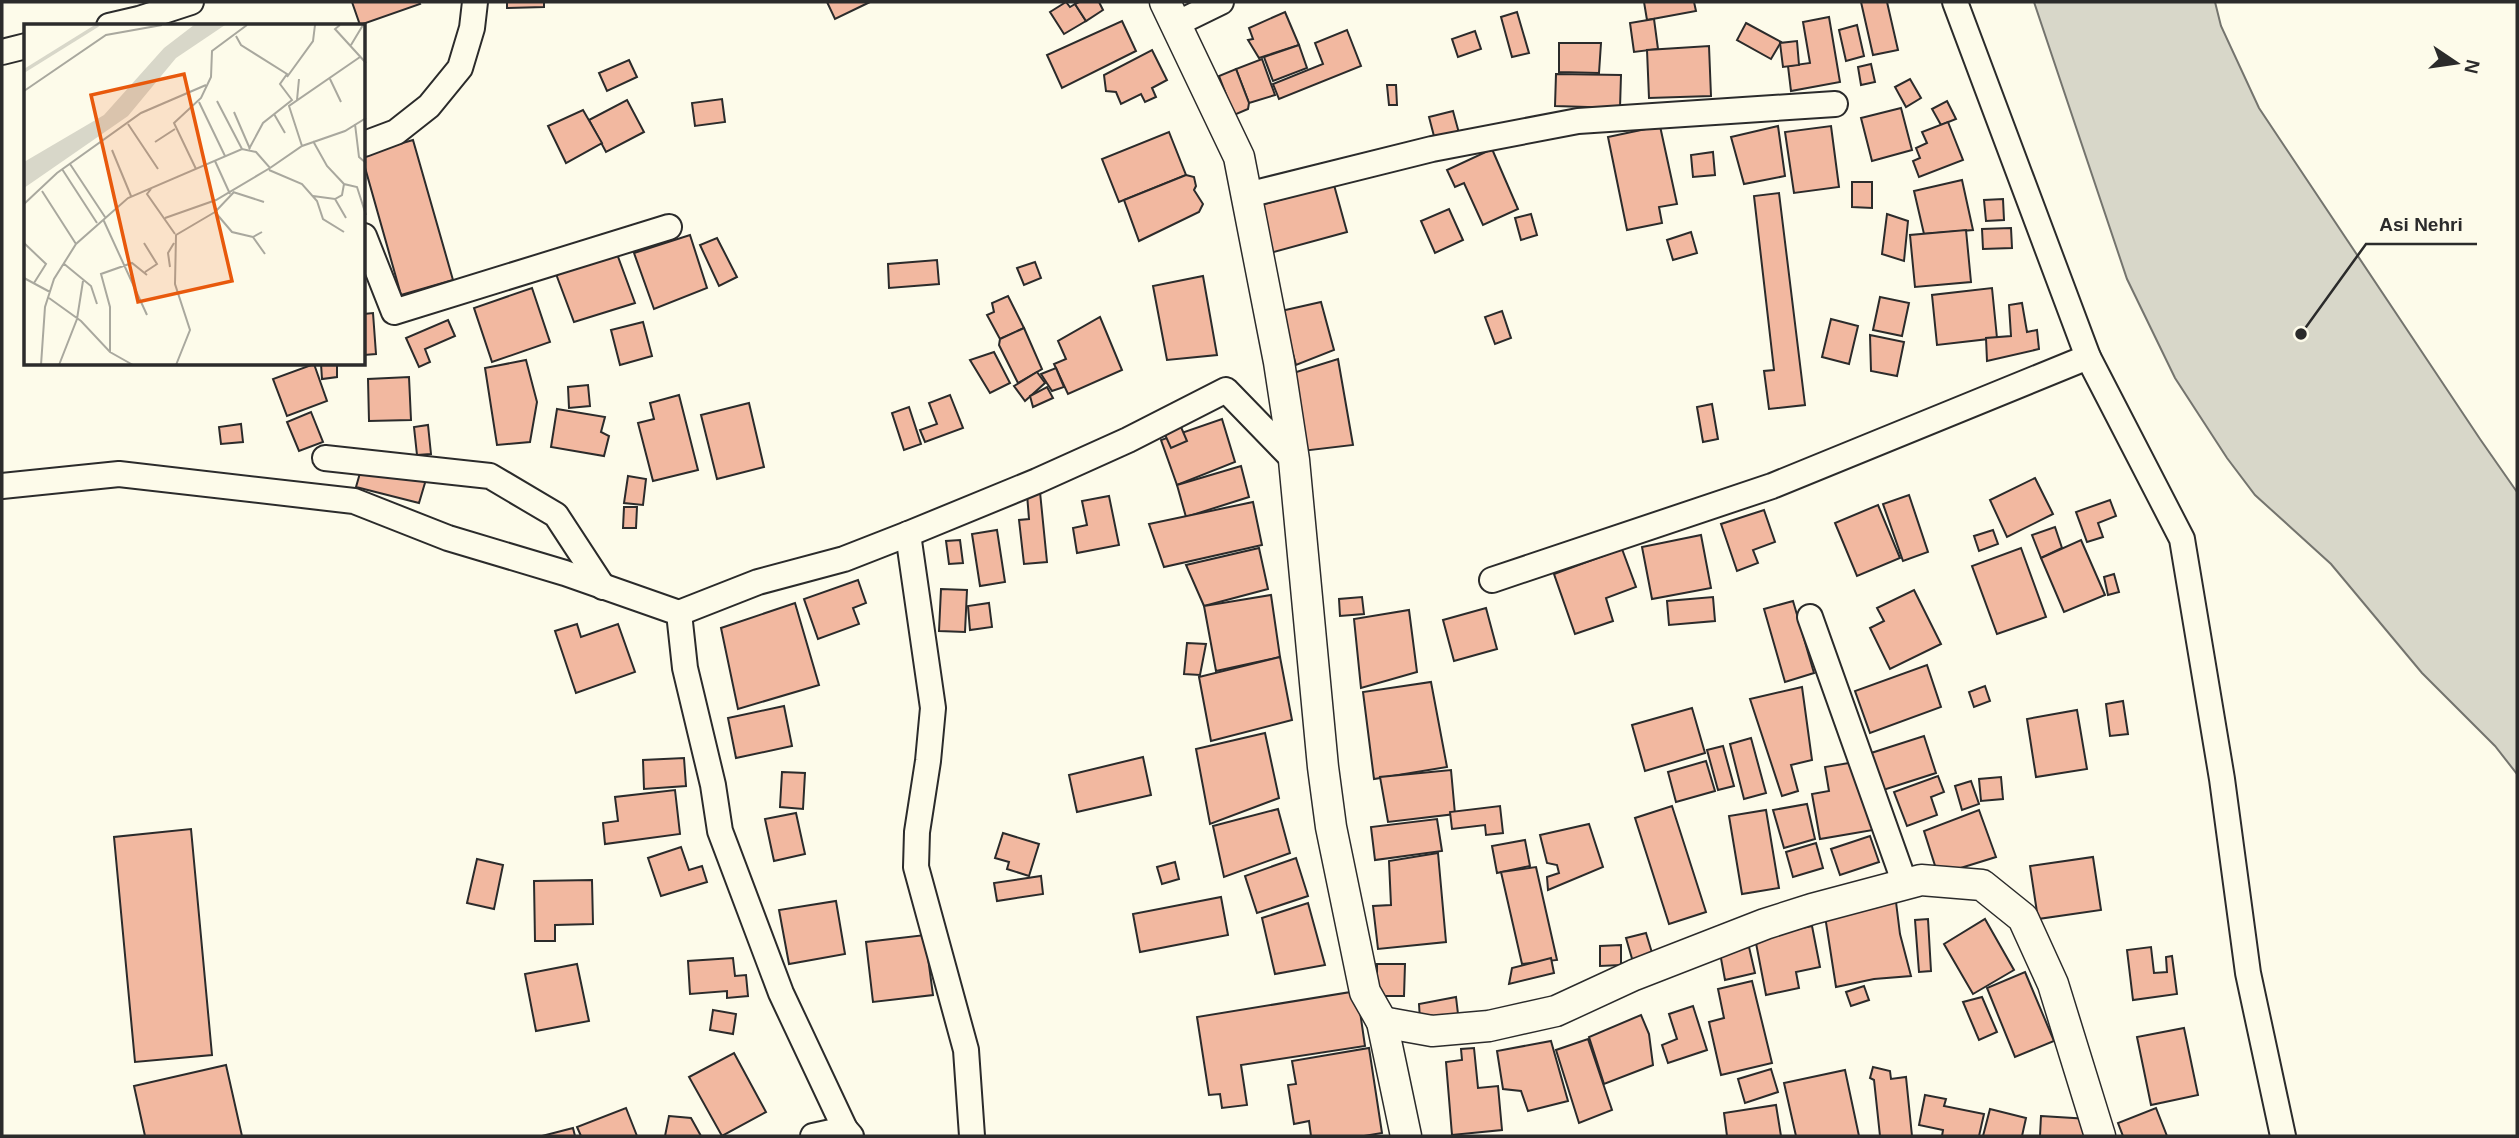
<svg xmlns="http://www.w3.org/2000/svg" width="2519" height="1138" viewBox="0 0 2519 1138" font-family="Helvetica,sans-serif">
<rect width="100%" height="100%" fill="#fdfbea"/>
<polygon fill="#d8d7c9" stroke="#74746e" stroke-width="2" points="2034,2 2215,2 2221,26 2259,108 2480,439 2517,492 2517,774 2495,746 2422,673 2331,564 2255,495 2227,458 2175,378 2127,279"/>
<g fill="#f2b8a0" stroke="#2b2b2b" stroke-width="2">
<polygon points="352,2 419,2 420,4 360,25"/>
<polygon points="507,2 544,2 544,7 507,8"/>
<polygon points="827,2 870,2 835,19"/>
<polygon points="1066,2 1070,7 1075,4 1086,21 1064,34 1050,12"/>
<polygon points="1079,2 1099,2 1103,10 1086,21 1075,4"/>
<polygon points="1644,2 1694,2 1696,11 1647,20"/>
<polygon points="1861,2 1887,2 1898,50 1873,55"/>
<polygon points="1285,12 1299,45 1259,58 1248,40 1253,39 1249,28"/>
<polygon points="1517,12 1529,53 1512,57 1501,17"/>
<polygon points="1829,17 1840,82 1791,91 1788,66 1810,63 1803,22"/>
<polygon points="1654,19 1658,49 1634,52 1630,23"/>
<polygon points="1122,21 1136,51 1062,88 1047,55"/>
<polygon points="1746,23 1781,42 1771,59 1737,40"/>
<polygon points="1857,25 1864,56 1846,61 1839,30"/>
<polygon points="1347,30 1361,66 1279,99 1273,84 1323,64 1315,43"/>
<polygon points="1475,31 1481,49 1458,57 1452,39"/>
<polygon points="1797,41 1799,65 1783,67 1780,43"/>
<polygon points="1559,43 1601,43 1599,73 1559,72"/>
<polygon points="1299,45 1307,68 1273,81 1264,57"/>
<polygon points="1709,46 1711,96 1649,98 1647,50"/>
<polygon points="1152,50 1167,80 1152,88 1156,97 1145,102 1141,94 1121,104 1116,92 1106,91 1104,75"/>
<polygon points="1262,59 1275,95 1249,103 1236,69"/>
<polygon points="629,60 637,77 607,91 599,73"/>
<polygon points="1871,64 1875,82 1861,85 1858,67"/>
<polygon points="1236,69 1249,103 1248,109 1234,115 1219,76"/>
<polygon points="1556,74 1621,75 1620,108 1555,106"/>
<polygon points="1910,79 1921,98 1906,107 1895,87"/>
<polygon points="1387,85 1396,85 1397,105 1389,105"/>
<polygon points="722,99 725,122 695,126 692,103"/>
<polygon points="627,100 644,132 606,152 589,120"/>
<polygon points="1947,101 1956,119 1941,125 1932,109"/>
<polygon points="1901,108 1912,150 1872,161 1861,118"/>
<polygon points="583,110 602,143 566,163 548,126"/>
<polygon points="1453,111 1459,133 1435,140 1429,117"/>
<polygon points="1948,122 1963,160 1919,177 1913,161 1920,158 1916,148 1927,143 1922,132"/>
<polygon points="1660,126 1677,204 1659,207 1662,223 1627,230 1608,137"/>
<polygon points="1778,126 1785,176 1744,184 1731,137"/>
<polygon points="1831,126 1839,187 1794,193 1785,132"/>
<polygon points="1169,132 1186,175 1119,202 1102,159"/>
<polygon points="413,140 453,280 401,295 364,164 364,154"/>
<polygon points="1492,149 1518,209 1483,225 1464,183 1455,187 1447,170"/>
<polygon points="1713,152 1715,175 1693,177 1691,155"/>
<polygon points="1186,175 1194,177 1196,186 1194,190 1203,204 1199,212 1139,241 1124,200"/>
<polygon points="1962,180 1973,230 1924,234 1914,191"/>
<polygon points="1852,182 1872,182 1872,208 1852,207"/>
<polygon points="1334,185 1347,232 1270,253 1257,206"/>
<polygon points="1779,193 1805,405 1769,409 1764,371 1774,370 1754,196"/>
<polygon points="2003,199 2004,220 1986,221 1984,200"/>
<polygon points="1449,209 1463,240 1435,253 1421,221"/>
<polygon points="1531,214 1537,235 1521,240 1515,218"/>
<polygon points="1887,214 1908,221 1904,261 1882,254"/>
<polygon points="2011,228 2012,248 1983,249 1982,229"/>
<polygon points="1966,230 1971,282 1915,287 1910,235"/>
<polygon points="1691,232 1697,253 1673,260 1667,240"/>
<polygon points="690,235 707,288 654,309 634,253"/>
<polygon points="717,238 737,277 719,286 700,245"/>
<polygon points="617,254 635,303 574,322 556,274"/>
<polygon points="937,260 939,284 889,288 888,264"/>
<polygon points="1035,262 1041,278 1024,285 1017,268"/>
<polygon points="1203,276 1217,355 1167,360 1153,286"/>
<polygon points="532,288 550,342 492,362 474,308"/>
<polygon points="1992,288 1997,338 1937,345 1932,295"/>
<polygon points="1008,296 1024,328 1000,339 987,315 994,312 992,303"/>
<polygon points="1880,297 1909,303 1902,336 1873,330"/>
<polygon points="1321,302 1334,350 1296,365 1281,311"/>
<polygon points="2022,303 2027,332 2037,330 2039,349 1987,361 1986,338 2011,336 2009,305"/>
<polygon points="1502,311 1511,338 1495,344 1485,317"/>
<polygon points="373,313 376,354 364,355 364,314"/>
<polygon points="1100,317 1122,370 1068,394 1054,364 1066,359 1058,341"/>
<polygon points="1831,319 1858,326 1849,364 1822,357"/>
<polygon points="448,320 455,336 425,349 430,362 419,367 406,338"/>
<polygon points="643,322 652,356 620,365 611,330"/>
<polygon points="1024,328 1042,369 1018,383 999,345 1000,339"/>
<polygon points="1870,335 1904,342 1897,376 1871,371"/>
<polygon points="994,352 1010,383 990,393 970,360"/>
<polygon points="1338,359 1353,445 1302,451 1290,374"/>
<polygon points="526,360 537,402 530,442 497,445 485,368"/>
<polygon points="314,364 327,401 287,416 273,379"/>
<polygon points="321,364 337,364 337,377 322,379"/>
<polygon points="1056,368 1064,387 1052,391 1041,374"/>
<polygon points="1037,372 1045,383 1025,401 1014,386"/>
<polygon points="409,377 411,420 369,421 368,379"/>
<polygon points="588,385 590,406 569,408 568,387"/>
<polygon points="1047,387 1053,398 1033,407 1030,396"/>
<polygon points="679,395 698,470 653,481 638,423 654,419 650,403"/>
<polygon points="950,395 963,428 925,442 920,430 937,424 929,403"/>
<polygon points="749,403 764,467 717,479 701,415"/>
<polygon points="1712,404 1718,439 1703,442 1697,407"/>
<polygon points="909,407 921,444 904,450 892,413"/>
<polygon points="557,409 605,417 601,432 609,436 604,456 551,447"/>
<polygon points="311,412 323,442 299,451 287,422"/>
<polygon points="1222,419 1235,462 1177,485 1161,440"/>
<polygon points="1178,420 1187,441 1171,448 1162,428"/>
<polygon points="241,424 243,442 221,444 219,427"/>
<polygon points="428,425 431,454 417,455 414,427"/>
<polygon points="362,466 427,476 419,503 356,487"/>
<polygon points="1241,466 1249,497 1186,517 1177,485"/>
<polygon points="628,476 646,479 643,505 624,503"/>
<polygon points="2035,478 2053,514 2007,537 1990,500"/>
<polygon points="1040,492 1047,562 1024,564 1019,520 1029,519 1027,494"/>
<polygon points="1909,495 1928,552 1903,561 1883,504"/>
<polygon points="1109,496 1119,545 1077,553 1073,528 1087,525 1082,501"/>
<polygon points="2110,500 2116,516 2098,523 2103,537 2087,542 2076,512"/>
<polygon points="1253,502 1262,545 1164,567 1149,524"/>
<polygon points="1878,505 1900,558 1857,576 1835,523"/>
<polygon points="624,507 637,507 636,528 623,528"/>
<polygon points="1764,510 1775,542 1753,550 1758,563 1737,571 1721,524"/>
<polygon points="2055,527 2062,548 2041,558 2032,535"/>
<polygon points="997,530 1005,582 980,586 972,534"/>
<polygon points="1993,530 1998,544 1979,551 1974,536"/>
<polygon points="1701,535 1711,588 1652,599 1642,547"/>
<polygon points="960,540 963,563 949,564 946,541"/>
<polygon points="2081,540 2105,595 2064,612 2041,558"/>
<polygon points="1259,548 1268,589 1204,606 1186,565"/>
<polygon points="2021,548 2046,617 1997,634 1972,566"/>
<polygon points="1622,549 1636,587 1606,598 1613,621 1575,634 1554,574"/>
<polygon points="2114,574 2119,592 2108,595 2104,577"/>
<polygon points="858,580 866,603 853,608 859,624 818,639 804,599"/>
<polygon points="941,589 967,590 965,632 939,631"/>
<polygon points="1914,590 1941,644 1890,669 1870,628 1884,621 1877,608"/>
<polygon points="1271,595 1280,657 1216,671 1204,606"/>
<polygon points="1362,597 1364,614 1340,616 1339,599"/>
<polygon points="1713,597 1715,621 1669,625 1667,601"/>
<polygon points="1793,601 1814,673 1785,682 1764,609"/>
<polygon points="795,603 819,685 738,709 721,628"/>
<polygon points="989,603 992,627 970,630 968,606"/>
<polygon points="1486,608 1497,649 1454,661 1443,620"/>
<polygon points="1409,610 1417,672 1361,688 1354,619"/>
<polygon points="577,624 581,637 618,624 635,672 576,693 555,631"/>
<polygon points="1187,643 1206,644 1200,675 1184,674"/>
<polygon points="1280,657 1292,720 1211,741 1199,677"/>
<polygon points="1927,665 1941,707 1870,733 1855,691"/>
<polygon points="1431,682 1447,767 1374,779 1363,692"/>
<polygon points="1985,686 1990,701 1974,707 1969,692"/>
<polygon points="1802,687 1812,760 1791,765 1798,791 1782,796 1750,699"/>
<polygon points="2123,701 2128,734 2110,736 2106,704"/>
<polygon points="784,706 792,746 736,758 728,718"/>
<polygon points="1692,708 1705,753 1645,771 1632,725"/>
<polygon points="2077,710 2087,769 2036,777 2027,719"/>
<polygon points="1265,733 1279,798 1210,824 1196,749"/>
<polygon points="1924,736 1936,773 1880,791 1868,754"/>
<polygon points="1751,738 1766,793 1744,799 1730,744"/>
<polygon points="1723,746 1734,786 1718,790 1707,750"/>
<polygon points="1143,757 1151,795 1077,812 1069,775"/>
<polygon points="684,758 686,786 644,789 643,760"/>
<polygon points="1706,761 1715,791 1676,802 1668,772"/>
<polygon points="1861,761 1873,830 1820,839 1812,794 1829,791 1825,767"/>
<polygon points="1451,770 1455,814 1388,822 1380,777"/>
<polygon points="782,772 805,773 803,809 780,807"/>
<polygon points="1938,776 1944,792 1931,797 1937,815 1907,826 1894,792"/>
<polygon points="2001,777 2003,799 1981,801 1979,779"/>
<polygon points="1971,781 1979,804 1962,810 1955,786"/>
<polygon points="675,790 680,834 605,844 603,823 618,821 615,797"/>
<polygon points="1807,804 1815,839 1784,848 1773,810"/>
<polygon points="1500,806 1503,833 1486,835 1485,825 1452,829 1450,812"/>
<polygon points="1672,806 1706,912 1669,924 1635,818"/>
<polygon points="1278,809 1290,853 1224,877 1213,826"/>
<polygon points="1766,810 1779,888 1742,894 1729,816"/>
<polygon points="1979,810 1996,857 1938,875 1924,831"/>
<polygon points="796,813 805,854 774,861 765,819"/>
<polygon points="1437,819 1442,851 1375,860 1371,827"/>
<polygon points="1589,824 1603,867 1548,890 1547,877 1559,873 1557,865 1547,863 1540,835"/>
<polygon points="191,829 212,1055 135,1062 114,837"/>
<polygon points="1003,833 1039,844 1029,876 1007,869 1009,862 995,858"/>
<polygon points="1870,836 1879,862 1840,875 1831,849"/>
<polygon points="1525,840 1530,866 1497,873 1492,846"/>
<polygon points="1816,843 1823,868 1793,877 1786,852"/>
<polygon points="681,847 689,870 702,866 707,882 661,896 648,858"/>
<polygon points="1438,853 1446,942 1378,949 1373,906 1391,905 1389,861"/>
<polygon points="2093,857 2101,910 2038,919 2030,866"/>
<polygon points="1296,858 1308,896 1257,913 1245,876"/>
<polygon points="477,859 503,865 494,909 467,903"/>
<polygon points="1175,862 1179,879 1162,884 1157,867"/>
<polygon points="1536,867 1557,960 1522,964 1501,872"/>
<polygon points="1041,876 1043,894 997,901 994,883"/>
<polygon points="592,880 593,924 555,925 555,941 535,941 534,881"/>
<polygon points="1221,897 1228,935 1140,952 1133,914"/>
<polygon points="836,901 845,954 789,964 779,910"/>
<polygon points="1896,902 1900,934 1911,976 1874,979 1836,987 1825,916"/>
<polygon points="1308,903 1325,965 1275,974 1262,918"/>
<polygon points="1928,919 1931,971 1919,972 1915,920"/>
<polygon points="1985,919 2014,970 1973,994 1944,944"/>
<polygon points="1812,926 1820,967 1796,972 1799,988 1766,995 1755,938"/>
<polygon points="1646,933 1653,956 1633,962 1626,938"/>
<polygon points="925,935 933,995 873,1002 866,942"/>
<polygon points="1621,945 1621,965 1600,966 1600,946"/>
<polygon points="1749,947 1755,973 1725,980 1720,953"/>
<polygon points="2151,947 2154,973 2167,972 2166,957 2172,956 2177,994 2133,1000 2127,950"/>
<polygon points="733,958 735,976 746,975 748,996 727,998 727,991 690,994 688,961"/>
<polygon points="1551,958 1554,973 1509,984 1512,968"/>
<polygon points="577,964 589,1021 536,1031 525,974"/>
<polygon points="1377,964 1405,964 1404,996 1377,996"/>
<polygon points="2025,972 2054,1041 2015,1057 1987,988"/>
<polygon points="1752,981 1772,1063 1721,1075 1709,1022 1724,1018 1718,989"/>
<polygon points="1864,986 1869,1000 1851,1006 1846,992"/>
<polygon points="1357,991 1365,1046 1241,1065 1247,1105 1222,1108 1220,1094 1209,1095 1197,1017"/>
<polygon points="1456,997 1458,1014 1420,1020 1419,1004"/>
<polygon points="1982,997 1997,1032 1979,1040 1963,1002"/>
<polygon points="1693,1006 1707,1050 1668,1063 1662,1045 1677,1039 1669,1014"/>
<polygon points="713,1010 736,1014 733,1034 710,1030"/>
<polygon points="1641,1015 1649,1034 1653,1065 1604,1084 1589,1037"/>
<polygon points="2184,1028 2198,1095 2151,1105 2137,1037"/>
<polygon points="1588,1039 1612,1110 1579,1123 1556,1050"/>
<polygon points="1551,1041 1568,1101 1528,1111 1521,1091 1503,1089 1497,1051"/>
<polygon points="1369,1048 1382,1133 1364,1136 1311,1136 1309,1121 1294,1124 1288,1085 1296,1084 1292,1061"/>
<polygon points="1474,1048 1478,1088 1498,1086 1502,1130 1452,1135 1446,1062 1462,1060 1461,1049"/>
<polygon points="734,1053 766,1112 722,1136 689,1077"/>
<polygon points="226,1065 242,1136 145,1136 134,1086"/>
<polygon points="1873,1067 1890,1071 1891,1079 1906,1077 1912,1136 1880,1136 1874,1080 1870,1078"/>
<polygon points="1771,1069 1778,1092 1745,1103 1738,1079"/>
<polygon points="1845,1070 1859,1136 1796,1136 1784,1083"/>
<polygon points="1925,1095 1946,1099 1944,1106 1984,1114 1979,1136 1942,1136 1943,1130 1919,1125"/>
<polygon points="1776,1105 1781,1136 1727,1136 1724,1113"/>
<polygon points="626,1108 637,1136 581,1136 577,1127"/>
<polygon points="2156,1108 2167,1136 2123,1136 2118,1123"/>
<polygon points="1990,1109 2026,1118 2022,1136 1983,1136"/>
<polygon points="669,1116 691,1118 701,1136 665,1136"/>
<polygon points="2041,1116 2089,1119 2088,1136 2040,1136"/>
<polygon points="573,1128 575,1136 542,1136"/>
</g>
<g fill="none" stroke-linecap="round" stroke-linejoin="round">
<defs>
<g id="minor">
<polyline points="1955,2 2088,357 2182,539 2222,779 2248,973 2283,1136"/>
<polyline points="1176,24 1221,2"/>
<polyline points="109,26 139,19 191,2"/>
<polyline points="2,52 26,46"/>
<polyline points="364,144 396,132 429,106 460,68 472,28 475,2"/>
<polyline points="1247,195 1432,149 1578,121 1835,104"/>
<polyline points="364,236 394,312 669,227"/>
<polyline points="325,458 490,476 556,515 603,587"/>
<polyline points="2,486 119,474 354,501 448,538 565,573 679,613 685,668 713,785 720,831 781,993 845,1129"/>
<polyline points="908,534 933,708 928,761 917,832 916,867 966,1050 972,1136"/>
<polyline points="1492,580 1772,486 2088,357"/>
<polyline points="679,613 758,582 844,559 908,534 1037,481 1128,440 1226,390 1294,460"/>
<polyline points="1810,617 1905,884"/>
<polyline points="813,1136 845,1129 851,1136"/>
</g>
<g id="tertiary">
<polyline points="1165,2 1239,157 1279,362 1294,460 1323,767 1331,827 1365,992 1382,1022 1406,1136"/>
<polyline points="1382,1022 1432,1031 1489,1026 1556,1011 1634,975 1765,924 1812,909 1921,880 1982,885 2023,918 2053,984 2100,1136"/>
</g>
</defs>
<use href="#minor" stroke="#2b2b2b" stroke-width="28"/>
<use href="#tertiary" stroke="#2b2b2b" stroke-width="33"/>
<use href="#minor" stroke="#fdfbea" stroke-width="24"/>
<use href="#tertiary" stroke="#fdfbea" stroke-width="30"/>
</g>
<g transform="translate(24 24)">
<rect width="341" height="341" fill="#fdfbea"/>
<path d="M 170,1 L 201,1 L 152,34 L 104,92 L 0,164 L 0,138 L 80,91 L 140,24 Z" fill="#d8d7c9"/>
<path fill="none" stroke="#d8d7c9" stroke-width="3.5" d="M 0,47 L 74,1"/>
<path fill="none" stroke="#a9a89e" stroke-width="2" d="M 316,1 L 311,5 L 342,39M 212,12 L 217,21 L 263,50 L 256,60 L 268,76 L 239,99 L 225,125M 327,21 L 339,1M 263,53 L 289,17 L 291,1M 306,55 L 317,78M 0,67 L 82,11 L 138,1M 273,76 L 275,55M 193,77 L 218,125M 175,78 L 201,132M 210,88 L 226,125M 250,90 L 261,109M 104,100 L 134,145M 331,100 L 335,133 L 342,139M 289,117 L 303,142 L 320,160 L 333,163 L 342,191M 131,118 L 151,105M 278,122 L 265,82 L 336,33M 88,126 L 107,172M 191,137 L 206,170M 46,140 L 81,193M 38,145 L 73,199M 172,145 L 150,99 L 177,74 L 187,53 L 188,27 L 223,1M 245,146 L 278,160 L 293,177 L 299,195 L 320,208M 127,165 L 123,170 L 151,210M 18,167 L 52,220M 209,168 L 240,178M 210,168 L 191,188 L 208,208 L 229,213M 289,172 L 311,175 L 318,171 L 320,160M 311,175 L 322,194M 0,180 L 33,149 L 117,89 L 182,61M 141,194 L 192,176 L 246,144M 79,195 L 123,291M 238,208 L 229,213 L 241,230M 0,219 L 22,240 L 10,259M 120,219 L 133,240 L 121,248M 39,239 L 67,262 L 73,280M 146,243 L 144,229 L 150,219M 0,254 L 26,268M 25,274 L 57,297 L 86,328 L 109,341M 86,328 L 86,283 L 77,250 L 108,239 L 123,251M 17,341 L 21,283 L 30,255 L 52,220 L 104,174 L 218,125 L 232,128 L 246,144 L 278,122 L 321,107 L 342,94M 35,341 L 53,295 L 59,257M 152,341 L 166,306 L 151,260 L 152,211 L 191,188"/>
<path fill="#e8590c" fill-opacity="0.15" stroke="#e8590c" stroke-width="3.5" d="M 160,50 L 208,257 L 114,278 L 67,71 Z"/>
<rect width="341" height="341" fill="none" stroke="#2b2b2b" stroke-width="3.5"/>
</g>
<path fill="none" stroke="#2b2b2b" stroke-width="2.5" d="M2301 334L2366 244H2477"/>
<circle fill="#2b2b2b" stroke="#fdfbea" stroke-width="2.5" cx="2301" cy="334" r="7"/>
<g font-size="19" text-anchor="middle" font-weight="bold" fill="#2b2b2b" stroke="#fdfbea" stroke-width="5" stroke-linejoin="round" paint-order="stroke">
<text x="2421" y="231">Asi Nehri</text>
</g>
<rect width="2519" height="1138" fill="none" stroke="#2b2b2b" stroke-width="7"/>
<g transform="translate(2456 63) rotate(103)" stroke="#fdfbea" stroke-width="5" paint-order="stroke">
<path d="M0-5L12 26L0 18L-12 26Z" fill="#2b2b2b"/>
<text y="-10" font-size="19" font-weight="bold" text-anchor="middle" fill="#2b2b2b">N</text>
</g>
</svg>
